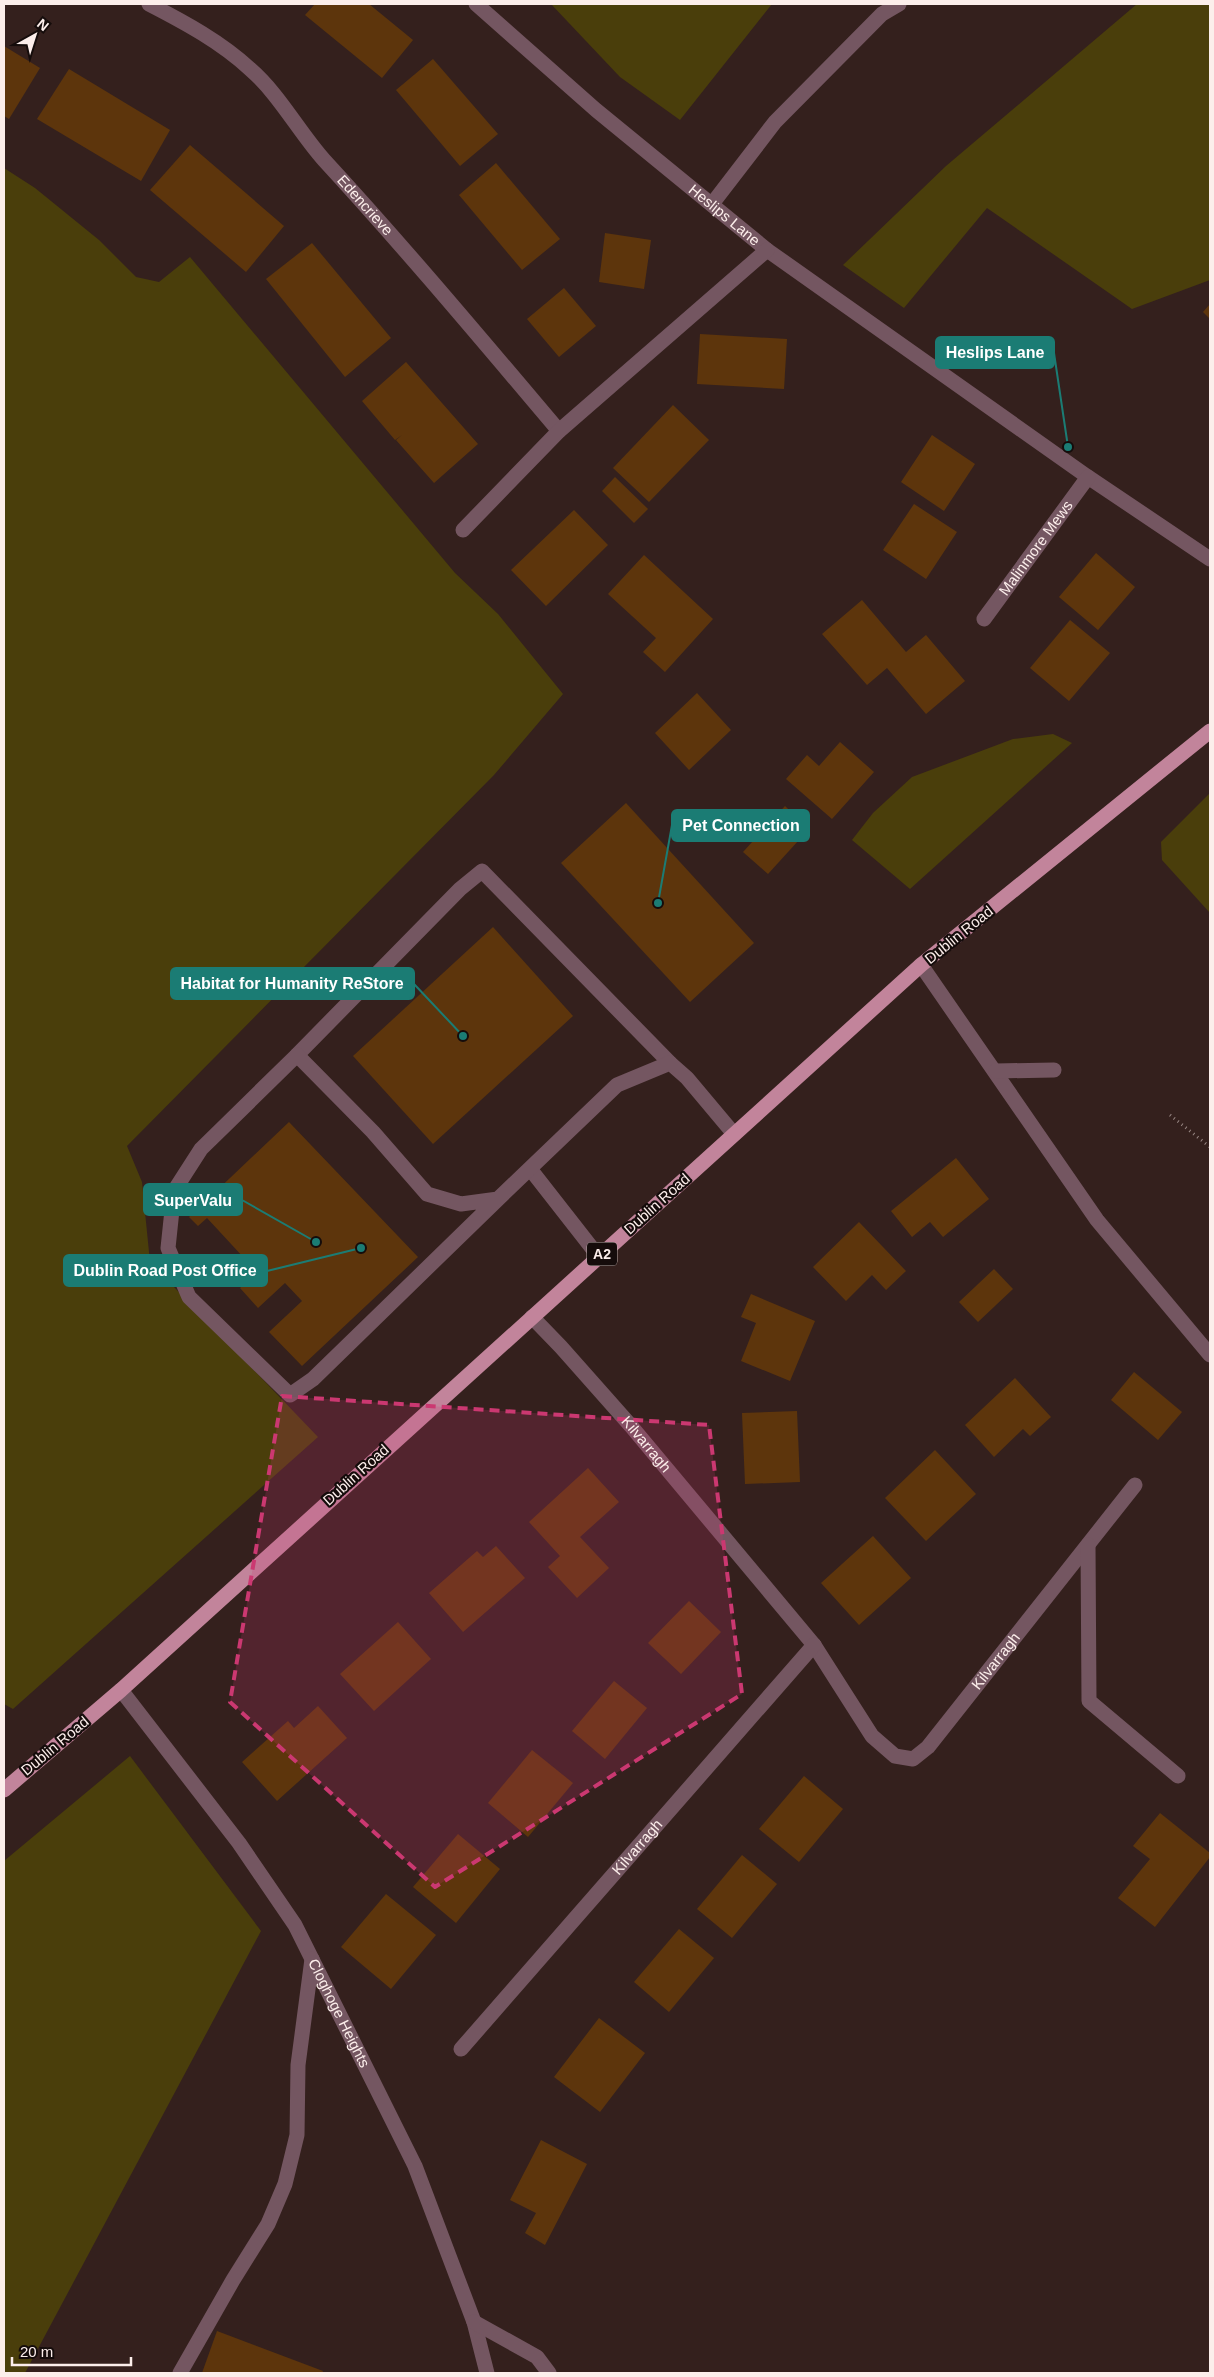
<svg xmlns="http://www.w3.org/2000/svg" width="1214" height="2377" viewBox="0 0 1214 2377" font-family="Helvetica,sans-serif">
<rect width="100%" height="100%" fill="#34201d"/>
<g fill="#4a3e0b">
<polygon points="551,4 772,4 680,120 620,77"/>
<polygon points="1137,4 1210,4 1210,280 1132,309 987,208 904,308 843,265 946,166"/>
<polygon points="4,168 35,188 99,240 136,277 159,282 190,257 455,573 498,614 563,694 494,775 127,1146 142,1182 150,1262 318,1437 13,1709 4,1704"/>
<polygon points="1053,734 1072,743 910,889 852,840 873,813 912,777 1013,739"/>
<polygon points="1210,793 1210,913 1162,860 1161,842"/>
<polygon points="130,1756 261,1931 25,2373 4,2373 4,1861"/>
</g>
<g fill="#5d350c">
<polygon points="315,4 369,4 413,40 382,78 305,15"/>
<polygon points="4,46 40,68 9,119 4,116"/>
<polygon points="433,59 498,134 460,166 396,90"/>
<polygon points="69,69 170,130 141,181 37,119"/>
<polygon points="190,145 284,226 246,272 150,190"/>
<polygon points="496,163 560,239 522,270 459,195"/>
<polygon points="605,233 651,240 644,289 599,282"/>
<polygon points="312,243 391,338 345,377 266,279"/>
<polygon points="564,288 596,326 559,357 527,319"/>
<polygon points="1210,304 1210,319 1203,312"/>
<polygon points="700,334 787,339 784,389 697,384"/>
<polygon points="406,362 478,444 434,483 396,440 402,435 395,440 362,401"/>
<polygon points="673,405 709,440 649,502 613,468"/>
<polygon points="932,435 975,464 944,511 901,482"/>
<polygon points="615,477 648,509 634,523 602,491"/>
<polygon points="914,504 957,532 926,579 883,550"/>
<polygon points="574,510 608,545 546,606 511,570"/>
<polygon points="1096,553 1135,587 1098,630 1059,597"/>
<polygon points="644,555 713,619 665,672 643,652 656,638 608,594"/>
<polygon points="862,600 906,652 926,635 965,681 926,714 887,668 867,685 822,634"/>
<polygon points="1070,620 1110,653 1069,701 1030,668"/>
<polygon points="697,693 731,730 689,770 655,733"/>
<polygon points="840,742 874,772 832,819 786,779 807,755 819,766"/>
<polygon points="626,803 754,943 690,1002 561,863"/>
<polygon points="785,806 809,829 768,874 743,852"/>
<polygon points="493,927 573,1016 433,1144 353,1056"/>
<polygon points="289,1122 418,1257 302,1366 269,1332 302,1301 285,1283 258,1308 240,1288 257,1272 207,1218 198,1226 189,1217"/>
<polygon points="956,1158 989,1199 943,1237 930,1222 912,1237 891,1211"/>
<polygon points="859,1222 906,1271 886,1290 872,1275 846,1301 813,1267"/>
<polygon points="994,1269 1013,1289 978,1322 959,1302"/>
<polygon points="751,1294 815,1321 790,1381 741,1361 756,1323 741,1317"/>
<polygon points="1134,1372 1182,1412 1158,1440 1111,1400"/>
<polygon points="1015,1378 1051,1417 1030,1436 1023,1429 994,1457 965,1425"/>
<polygon points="797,1411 800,1482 745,1484 742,1413"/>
<polygon points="935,1450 976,1494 926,1541 885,1498"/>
<polygon points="588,1468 619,1502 580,1537 609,1568 577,1598 548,1567 560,1556 529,1522"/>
<polygon points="873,1536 911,1578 859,1625 821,1583"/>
<polygon points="496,1546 525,1578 463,1632 429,1593 477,1551 483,1557"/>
<polygon points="689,1601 721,1632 681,1674 648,1643"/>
<polygon points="398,1622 431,1659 374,1711 340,1674"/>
<polygon points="614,1681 647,1708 605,1759 572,1731"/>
<polygon points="318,1706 347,1738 277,1801 242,1762 288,1721 294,1728"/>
<polygon points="532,1750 573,1783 528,1837 488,1803"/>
<polygon points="804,1776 843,1809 799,1862 759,1829"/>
<polygon points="1160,1813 1210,1853 1210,1857 1155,1927 1118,1898 1150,1859 1133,1846"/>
<polygon points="458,1834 500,1869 456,1923 413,1887"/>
<polygon points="742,1855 777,1884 732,1938 697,1909"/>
<polygon points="386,1894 436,1935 391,1989 341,1947"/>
<polygon points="679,1929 714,1958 669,2012 634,1982"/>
<polygon points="599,2018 645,2053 600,2112 554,2077"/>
<polygon points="541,2140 587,2164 545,2245 525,2233 536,2213 510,2200"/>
<polygon points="217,2331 323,2371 322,2373 202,2373"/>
</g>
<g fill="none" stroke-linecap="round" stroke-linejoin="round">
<polyline stroke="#988784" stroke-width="3" stroke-dasharray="1 4" stroke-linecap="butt" points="1170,1115 1210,1147"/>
<g stroke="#745661" stroke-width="15">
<path id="s1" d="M 149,4 C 184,22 221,42 250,69 C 279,94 299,132 324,160 C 405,248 482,340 559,431"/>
<path id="s2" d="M 476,4 L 596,110 L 767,250 L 1088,477 L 1210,559"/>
<polyline points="712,204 775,122 882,14 899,4"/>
<polyline points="463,530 559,431 767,250"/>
<path id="s3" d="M 984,619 L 1088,477"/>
<polyline points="921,965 1097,1220 1210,1355"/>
<polyline points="297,1055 460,889 482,871 670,1063"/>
<polyline points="996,1071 1054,1070"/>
<polyline points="531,1170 599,1257"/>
<polyline points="498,1199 313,1379 290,1395 189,1297 168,1248 174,1191 201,1149 297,1055 373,1132 427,1194 461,1204 498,1199 617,1085 670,1063 687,1078 734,1134"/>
<path id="s4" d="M 532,1317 L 561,1347 L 631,1426 L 814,1645 L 872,1736 L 895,1756 L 913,1759 L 928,1747 L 1135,1485"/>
<polyline points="1088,1545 1089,1701 1178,1776"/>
<path id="s5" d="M 121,1690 L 239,1843 L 295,1925 L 415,2166 L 474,2322 L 487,2373"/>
<path id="s6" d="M 461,2049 L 814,1645"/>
<polyline points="474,2322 537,2357 549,2373"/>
<polyline points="180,2373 233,2280 268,2224 285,2184 297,2135 298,2065 312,1959"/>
</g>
<polyline stroke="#c2849b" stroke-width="15" points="4,1790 121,1690 921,965 1210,731"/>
</g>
<path fill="#cb3871" fill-opacity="0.2" stroke="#cb3871" stroke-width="4" stroke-dasharray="10 6" stroke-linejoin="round" d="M 282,1396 L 709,1425 L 742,1694 L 435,1887 L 230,1702 Z"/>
<g text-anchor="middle" stroke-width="4.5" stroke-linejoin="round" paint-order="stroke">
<rect fill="#150c0b" stroke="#b7aaa8" stroke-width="1" x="587" y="1242.5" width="30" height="23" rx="4"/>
<g font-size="14" font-weight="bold" fill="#fceeeb">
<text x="602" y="1259">A2</text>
</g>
<g font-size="15" fill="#fceeeb" stroke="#150c0b">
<text dy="5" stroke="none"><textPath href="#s1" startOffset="299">Edencrieve</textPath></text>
<text dy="5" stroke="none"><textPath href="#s2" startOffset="326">Heslips Lane</textPath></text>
<text dy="5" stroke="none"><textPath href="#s3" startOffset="88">Malinmore Mews</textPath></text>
<text transform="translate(959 935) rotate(-39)" y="5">Dublin Road</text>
<text transform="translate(657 1204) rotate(-42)" y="5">Dublin Road</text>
<text dy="5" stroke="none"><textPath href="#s4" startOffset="171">Kilvarragh</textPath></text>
<text transform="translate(356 1475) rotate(-42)" y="5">Dublin Road</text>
<text dy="5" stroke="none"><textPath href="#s4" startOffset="718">Kilvarragh</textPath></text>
<text transform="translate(55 1746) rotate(-40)" y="5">Dublin Road</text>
<text dy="5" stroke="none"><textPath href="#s6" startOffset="268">Kilvarragh</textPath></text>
<text dy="5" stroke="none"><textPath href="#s5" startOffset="391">Cloghoge Heights</textPath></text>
</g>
</g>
<path fill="none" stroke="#1b7c74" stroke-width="2" d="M1068 447L1054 353M658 903L672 825M463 1036L414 984M316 1242L242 1200M361 1248L267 1271"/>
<g fill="#1b7c74" stroke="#150c0b" stroke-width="2">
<circle cx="1068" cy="447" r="5"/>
<circle cx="658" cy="903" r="5"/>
<circle cx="463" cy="1036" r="5"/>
<circle cx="316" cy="1242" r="5"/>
<circle cx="361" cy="1248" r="5"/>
</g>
<g fill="#1b7c74" stroke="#1b7c74" stroke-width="2">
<rect x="936" y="337" width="118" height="31" rx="5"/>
<rect x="672" y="810" width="137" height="31" rx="5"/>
<rect x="171" y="968" width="243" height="31" rx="5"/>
<rect x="144" y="1184" width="98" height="31" rx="5"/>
<rect x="64" y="1255" width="203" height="31" rx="5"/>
</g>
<g font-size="16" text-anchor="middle" font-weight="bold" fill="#fff">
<text x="995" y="358">Heslips Lane</text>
<text x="741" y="831">Pet Connection</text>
<text x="292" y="989">Habitat for Humanity ReStore</text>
<text x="193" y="1206">SuperValu</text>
<text x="165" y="1276">Dublin Road Post Office</text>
</g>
<rect width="1214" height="2377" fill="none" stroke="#fceeeb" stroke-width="10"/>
<g transform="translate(35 35) rotate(39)" stroke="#150c0b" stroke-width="4" paint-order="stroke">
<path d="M0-4L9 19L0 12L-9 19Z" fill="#fceeeb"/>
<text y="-8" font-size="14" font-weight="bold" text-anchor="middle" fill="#fceeeb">N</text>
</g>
<path d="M12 2357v8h119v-8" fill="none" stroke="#fceeeb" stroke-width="2.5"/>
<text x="20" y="2357" font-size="15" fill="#fceeeb" stroke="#150c0b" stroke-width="4" paint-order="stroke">20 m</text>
</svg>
